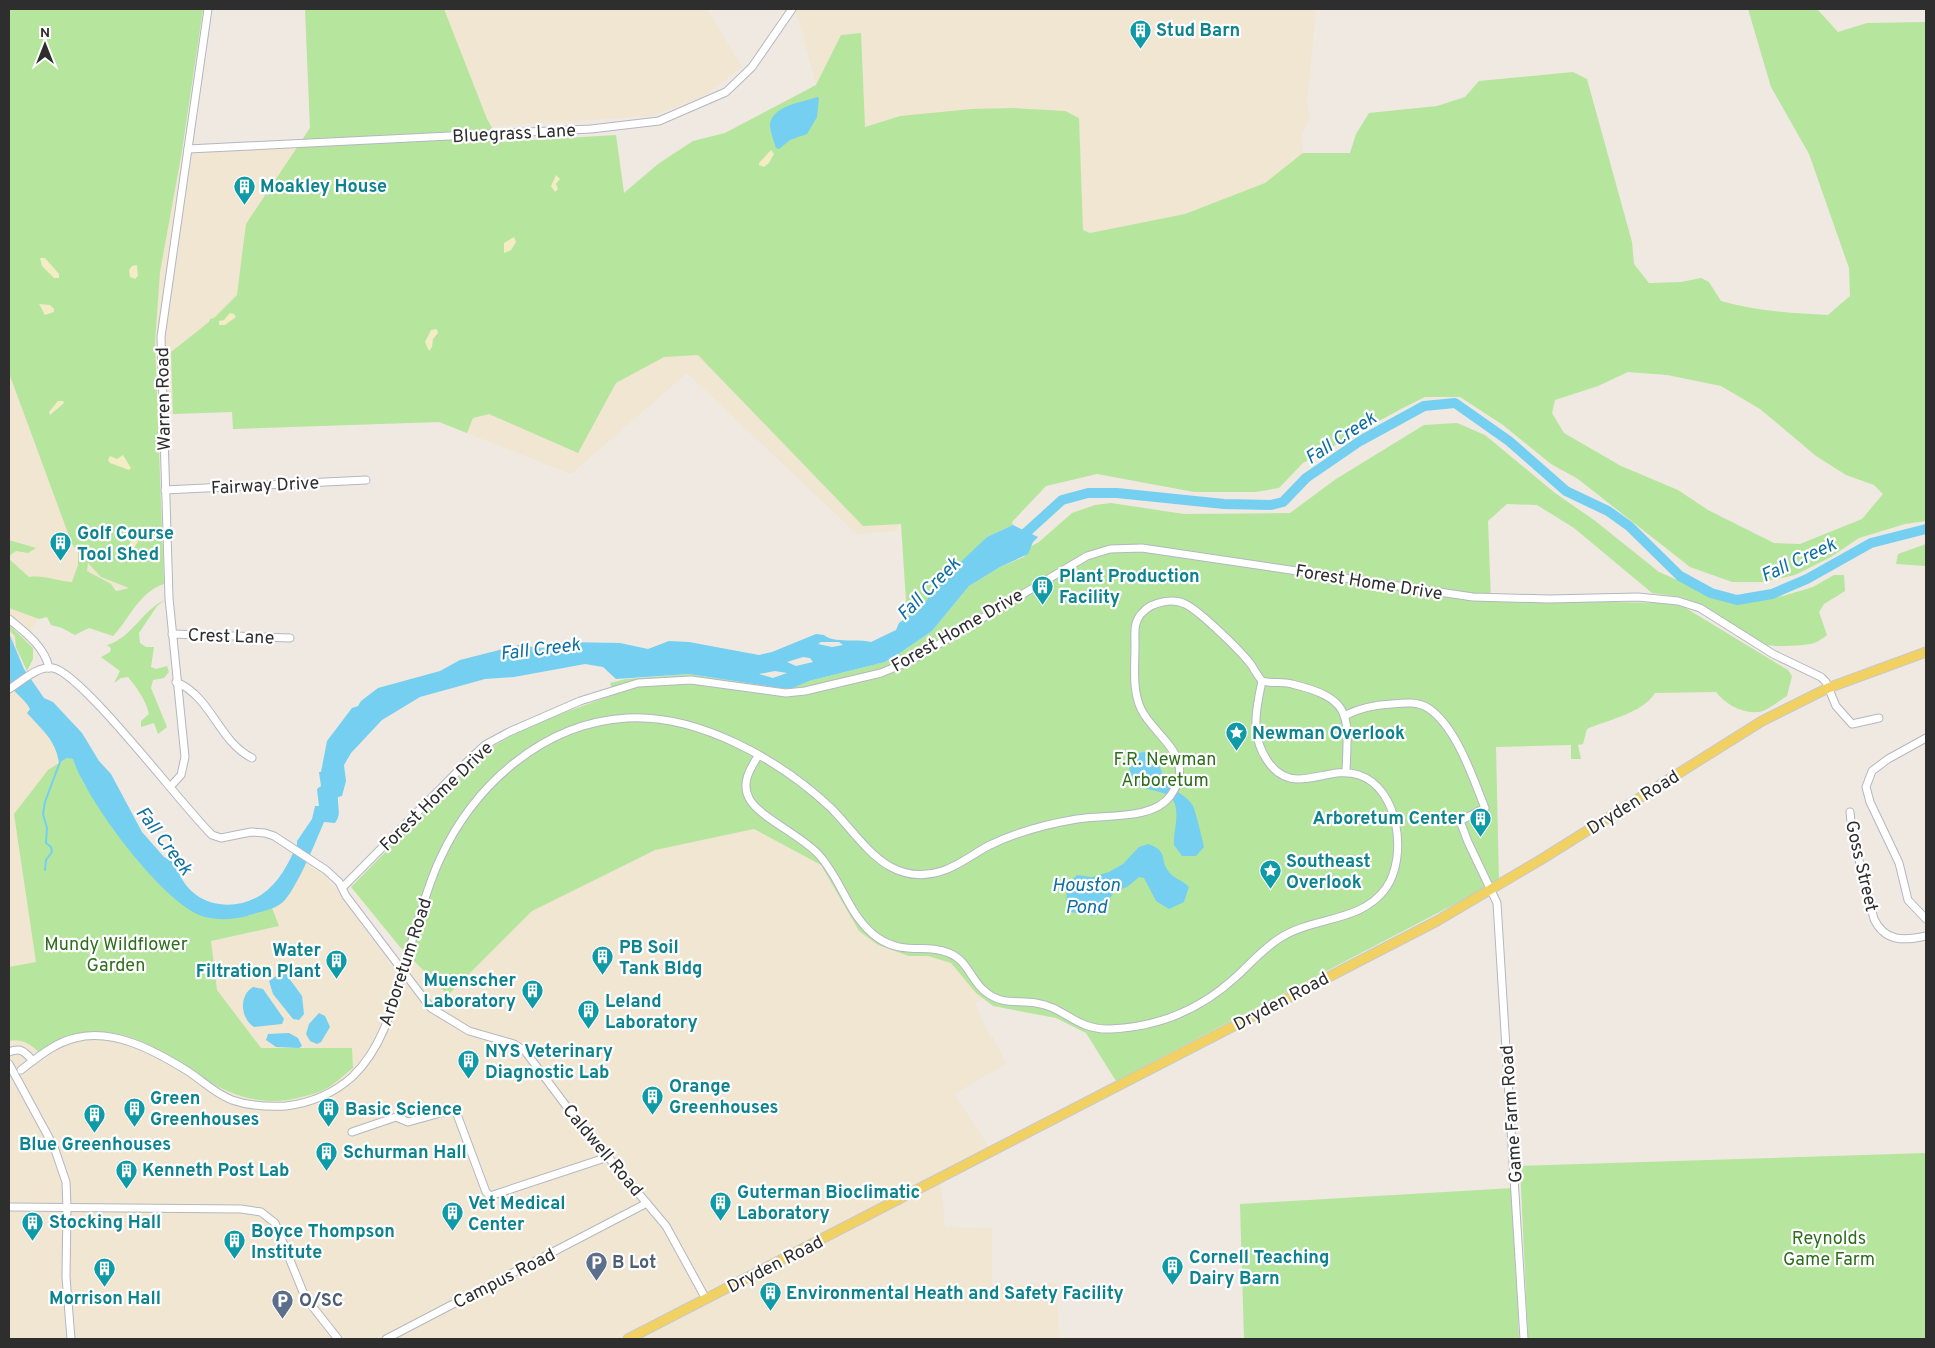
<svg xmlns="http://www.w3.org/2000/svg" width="1935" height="1348" viewBox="0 0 1935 1348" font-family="Overpass,sans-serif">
<rect width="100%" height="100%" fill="#efe9e1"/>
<polygon fill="#f0e6d1" points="9,9 203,9 182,151 297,149 310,128 305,9 707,9 742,67 704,96 652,116 492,126 500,142 616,135 624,193 658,164 693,141 725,133 816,85 799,21 794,9 1316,9 1307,103 1310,118 1301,136 1303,153 1265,183 1185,214 1090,233 1083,230 1079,119 900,116 865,126 901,523 896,531 857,534 687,373 571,474 439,422 233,429 232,412 158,414 164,584 137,590 54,583 14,669 194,904 237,911 268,898 299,860 326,877 406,985 438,872 614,722 953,956 987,997 975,1003 990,1037 993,1037 1006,1064 954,1094 989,1147 940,1174 945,1227 992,1228 992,1285 1057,1283 1059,1339 9,1339"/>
<g fill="#b6e59e" fill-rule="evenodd">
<path d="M 9,9 L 203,9 L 182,151 L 160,272 L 155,342 L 164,584 C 138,593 131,617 113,636 L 89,628 L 75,635 L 62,628 L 51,625 L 47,617 L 39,619 L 9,608 L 9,559 L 29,577 C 45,575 56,581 72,582 L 78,565 L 78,552 L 72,544 L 9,373 ZM 88,563 L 101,577 L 129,588 L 116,591 L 111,584 L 87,571 Z"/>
<path d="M 305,9 L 444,9 L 487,119 L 500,142 L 616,135 L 624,193 L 658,164 L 693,141 L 725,133 L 816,85 L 841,35 L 861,33 L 865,127 L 900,116 L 972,109 L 1013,108 L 1065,111 L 1079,118 L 1083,230 L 1090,233 L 1185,214 L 1265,183 L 1303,153 L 1350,153 L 1356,134 L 1369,113 L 1437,106 L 1465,97 L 1479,81 L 1573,72 L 1587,79 L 1632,242 L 1634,264 L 1649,283 L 1681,282 L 1701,278 L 1709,282 L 1721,301 C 1756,311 1791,313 1828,315 L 1850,296 L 1849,268 L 1809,154 L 1771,87 L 1748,9 L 1817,9 L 1838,32 L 1867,23 L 1926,22 L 1926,521 L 1905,524 L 1859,538 L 1831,557 L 1795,575 L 1763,582 L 1732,582 L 1690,567 L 1578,479 L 1551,464 L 1503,425 L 1460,397 L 1425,397 L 1399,410 L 1303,463 L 1279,488 L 1256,492 L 1194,492 L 1097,474 L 1046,486 L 1012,522 L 1013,525 L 987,537 L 923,605 L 907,616 L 901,524 L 863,526 L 698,355 L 664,357 L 616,383 L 578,453 L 489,414 L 473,418 L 467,433 L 439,422 L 233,429 L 232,412 L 173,414 L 171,352 L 209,322 L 210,319 L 214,318 L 237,295 L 246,224 L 310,128 ZM 1628,372 L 1667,375 L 1721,386 L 1760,409 L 1816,456 L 1846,475 L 1874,485 L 1883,494 L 1862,519 L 1800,544 L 1774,543 L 1708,510 L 1678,490 L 1621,466 L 1564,433 L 1552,413 L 1555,400 L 1598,386 Z"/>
<path d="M 1457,423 L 1485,435 L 1555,493 L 1594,520 L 1659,572 L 1698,589 L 1746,599 L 1783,596 L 1813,587 L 1834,575 L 1844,575 L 1845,591 L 1824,604 L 1819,612 L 1827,635 C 1823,638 1818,642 1814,643 C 1806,646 1773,647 1767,645 L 1699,604 L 1681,597 L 1652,593 L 1574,528 L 1537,505 L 1507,504 L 1488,521 L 1491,600 L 1667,603 L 1684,607 L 1788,670 L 1792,676 L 1787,696 C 1780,700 1771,708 1763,711 C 1746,716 1726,705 1716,692 L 1655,693 C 1643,713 1607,720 1587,729 L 1583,744 L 1578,745 L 1581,759 L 1571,759 L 1571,745 L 1496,747 L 1499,881 L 1116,1081 L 1086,1033 L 1056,1018 L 993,1006 L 976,993 L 951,963 L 928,956 L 909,956 L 878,945 L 859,931 L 821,865 L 754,829 L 655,850 L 532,911 L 448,995 L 400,947 L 351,887 L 480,756 C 516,727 571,710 614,695 L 610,683 L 626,679 L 689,674 L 780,688 L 792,688 L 809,681 L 885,662 L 894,657 L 932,631 L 969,586 L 1000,567 L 1024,557 L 1030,547 L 1039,542 L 1072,513 L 1095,505 L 1111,503 L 1184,514 L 1290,513 L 1336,479 L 1424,425 Z"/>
<polygon points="9,540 36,548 28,553 16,551 9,556"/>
<polygon points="1926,544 1926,566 1896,564 1898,554"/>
<path d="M 165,600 L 157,606 L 139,633 L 140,643 L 146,647 L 154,647 L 151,667 L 156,669 L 167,666 L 169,672 L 164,678 L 153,680 L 151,688 L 167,727 L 158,734 L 154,723 L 141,727 L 141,721 L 149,714 C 145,699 138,689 128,677 L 121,678 L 114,683 L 120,671 L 101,657 L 110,652 L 111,648 L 107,645 C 132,638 142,610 165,600 Z"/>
<polygon points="9,625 33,648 33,659 27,671 16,647 15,636 9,630"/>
<path d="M 67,758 L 73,759 L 84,784 L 124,841 L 184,906 L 249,916 L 272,908 L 279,926 L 211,941 L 217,990 L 261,1048 L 352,1048 L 353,1068 C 345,1074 337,1082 329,1087 C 317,1094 305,1096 293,1099 C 192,1119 150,982 39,1052 C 30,1044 22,1038 9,1041 L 9,967 L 36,962 L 14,814 L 48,770 Z"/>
<polygon points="1926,1153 1926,1339 1528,1339 1520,1166"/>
<polygon points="1513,1188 1519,1339 1244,1339 1240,1204"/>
</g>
<g fill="#f3ecc5">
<polygon points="771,150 774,154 769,163 764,167 759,165 759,163"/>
<polygon points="556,175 560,179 556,184 558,189 555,192 551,186"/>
<polygon points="514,237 516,242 511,250 504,253 504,243"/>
<polygon points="40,258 45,258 59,274 59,278 54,278 42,266"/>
<polygon points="137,265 138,276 135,279 130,277 129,270 132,266"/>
<polygon points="39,304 50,305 54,309 54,312 45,315"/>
<polygon points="230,313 234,314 236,317 225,325 219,325 219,321 224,320"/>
<polygon points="437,329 438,333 433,339 432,347 429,351 425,342 431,330"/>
<polygon points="58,401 63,401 64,403 50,415 49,412"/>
<polygon points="123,455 131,468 129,470 110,463 108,460 110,456 117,459"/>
<polygon points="135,534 142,535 129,556 125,552"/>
</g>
<g fill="#75cff0" fill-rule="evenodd">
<path d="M 817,97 L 819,98 L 817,117 L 807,134 L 790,140 L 779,149 L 776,148 C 774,141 770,132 770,124 C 773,105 804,102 817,97 Z"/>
<path d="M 1013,525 L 1038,537 L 1033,542 L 1028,554 L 1000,567 L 969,586 L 932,631 L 894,657 L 885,662 L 809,681 L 793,688 L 780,688 L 689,674 L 616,679 L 603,667 L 585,664 L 514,677 L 485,679 L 420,697 L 382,720 L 351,753 L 344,765 L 346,781 L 342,796 L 338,797 C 337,806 342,814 335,823 L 324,822 C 315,843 299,883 285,900 C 278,908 264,911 254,914 C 239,919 221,921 205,917 C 164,906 86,800 73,759 L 67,758 L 59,763 C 56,740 42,730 27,713 L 30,709 C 24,697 12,693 9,681 C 5,669 9,646 9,633 L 24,669 L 44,698 L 53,702 L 82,733 L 99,761 L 111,774 L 142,832 L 164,857 L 176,864 C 186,904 229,915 261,895 C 279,883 288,864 297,845 L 297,841 L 312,819 L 315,806 L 319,806 L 317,789 L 321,786 L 319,772 L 321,772 L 327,741 L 352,708 L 358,706 L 361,701 L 378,688 L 440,671 L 460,660 L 519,645 L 541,648 L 559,646 L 565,642 L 620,643 L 648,649 L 669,641 L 689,642 L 759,655 L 772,652 L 816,634 L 824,635 C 833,644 859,638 871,642 L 896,630 L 899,623 L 923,605 L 944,578 L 987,537 ZM 821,642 L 839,642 L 843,645 L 832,647 L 818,644 ZM 803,657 L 810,658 L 813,662 L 796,666 L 787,662 ZM 775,671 L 787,673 L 773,678 L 759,674 Z"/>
<path d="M 1145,752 C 1159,757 1160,771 1167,782 C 1174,792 1187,795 1193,806 C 1195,809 1203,842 1204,847 L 1196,856 L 1182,856 L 1174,845 C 1173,831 1180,816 1174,802 C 1167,784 1128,799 1129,763 L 1138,753 Z"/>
<path d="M 1148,844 C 1169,851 1159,859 1169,872 C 1174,879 1183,880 1189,887 L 1184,902 L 1169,909 L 1156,901 L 1144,878 L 1139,877 L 1127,887 L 1114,892 L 1100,914 L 1093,916 L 1071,912 C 1063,899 1066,885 1077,875 L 1092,877 L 1109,872 L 1123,864 L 1139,847 Z"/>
<polygon points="279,974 286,974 302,996 304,1014 299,1020 293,1019 273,994 269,981"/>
<path d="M 253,987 L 263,989 L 284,1019 L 282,1024 L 254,1027 C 241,1019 238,996 253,987 Z"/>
<polygon points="319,1013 325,1016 330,1027 321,1042 317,1044 310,1041 306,1034 309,1024"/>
<polygon points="289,1033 298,1038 302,1046 299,1048 276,1047 266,1040 268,1034"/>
</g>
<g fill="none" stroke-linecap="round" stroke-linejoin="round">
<polyline stroke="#75cff0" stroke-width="2" points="45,870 46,860 52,852 51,847 46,843 47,828 43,814 45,802 60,762"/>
<polyline stroke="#75cff0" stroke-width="10" points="1018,540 1062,500 1088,493 1117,493 1224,504 1271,505 1283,502 1306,478 1360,441 1424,406 1455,403 1509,441 1566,491 1608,511 1629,526 1680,576 1711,593 1737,600 1772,594 1807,579 1871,543 1926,529"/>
<defs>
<g id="minor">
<polyline points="188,149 591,129 659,121 726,92 752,67 792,9"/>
<polyline points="165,490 366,480"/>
<path d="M 9,619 C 25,632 45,647 49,668"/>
<polyline points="172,634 290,638"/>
<path d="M 176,682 C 212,697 218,741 252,758"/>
<path d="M 9,689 C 21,682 38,665 53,668 C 82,673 183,807 212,835 L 221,838 L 251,832 L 265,833 L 274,836 L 326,870 L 339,882 L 346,896 L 431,1008 L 469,1031 L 514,1044 L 525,1051 L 576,1119 L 666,1226 L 706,1299"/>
<path d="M 1346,715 C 1360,708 1374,705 1391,704 C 1403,703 1417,701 1428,708 C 1456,726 1473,778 1485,808 L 1460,821 L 1468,842 L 1497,903 L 1524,1339"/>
<polyline points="1926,738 1888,759 1872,771 1866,787 1870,802 1899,863 1908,900 1926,919"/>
<path d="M 758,756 C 750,769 741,783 749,798 C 758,817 803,836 819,855 C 842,880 849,918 878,938 C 905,956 925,943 949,953 C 969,961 971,982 987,993 C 1003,1005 1018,1000 1036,1003 C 1065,1007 1075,1030 1110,1029 C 1159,1027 1202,1009 1238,975 C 1252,962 1264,948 1280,938 C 1314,916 1361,923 1386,888 C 1408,857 1399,788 1359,775 C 1338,768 1319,779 1298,779 C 1272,779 1257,749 1256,726 C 1255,712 1259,695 1262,681"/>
<polyline points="170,787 181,775 185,757 169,598 161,337 208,9"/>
<path d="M 1850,812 L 1852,832 L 1874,919 C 1885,942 1904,941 1926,936"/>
<polyline points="343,887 473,756 485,745 509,732 580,701 638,683 691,680 786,693 805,691 881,673 912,660 1087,556 1110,549 1142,548 1473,597 1549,599 1638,597 1678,601 1700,608 1773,654 1821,677 1826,682 1836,706 1852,724 1879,718"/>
<path d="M 9,1052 C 21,1047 25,1052 33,1061"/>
<polyline points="9,1064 54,1147 66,1182 67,1208 66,1277 71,1339"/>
<path d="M 21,1070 C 38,1057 54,1043 75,1038 C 114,1028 155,1051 186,1070 C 202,1080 214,1093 232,1100 C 249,1106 268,1107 286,1106 C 310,1103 334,1093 352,1077 C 386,1045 395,997 408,954 C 418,922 426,889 440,859 C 474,785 543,723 627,718 C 699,714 780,760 831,808 C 850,827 866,852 889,866 C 905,875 924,877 942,871 C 959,866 974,853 990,845 C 1017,832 1047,824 1077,819 C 1105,814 1153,821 1171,795 C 1198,756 1155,738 1141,709 C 1132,690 1135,666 1135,646 C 1135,633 1133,621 1143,612 C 1152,602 1173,598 1185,604 C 1199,610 1243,653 1252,666 C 1255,671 1258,676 1262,681 C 1272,684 1282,681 1292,684 C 1354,699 1348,716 1346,772"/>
<polyline points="352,1132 396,1117 408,1122 455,1109 486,1192 490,1196 608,1157"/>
<polyline points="9,1207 241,1209 261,1212 275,1223 305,1297 338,1339"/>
<polyline points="386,1339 647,1203"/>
</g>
<polyline id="major" points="628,1339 1437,921 1542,859 1762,721 1828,688 1926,652"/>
</defs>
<use href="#minor" stroke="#b4b7c1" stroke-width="9"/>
<use href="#major" stroke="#c9c9c9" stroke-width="11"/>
<use href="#minor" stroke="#fff" stroke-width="7"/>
<use href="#major" stroke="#f2d163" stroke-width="9"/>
</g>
<defs>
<symbol id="building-pin" viewBox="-11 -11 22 30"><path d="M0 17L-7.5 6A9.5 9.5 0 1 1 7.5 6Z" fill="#0f9aa8" stroke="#fff"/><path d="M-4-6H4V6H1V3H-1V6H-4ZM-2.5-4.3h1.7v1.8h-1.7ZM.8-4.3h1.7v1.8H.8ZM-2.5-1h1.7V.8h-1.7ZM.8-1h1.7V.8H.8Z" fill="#fff"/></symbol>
<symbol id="sight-pin" viewBox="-11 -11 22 30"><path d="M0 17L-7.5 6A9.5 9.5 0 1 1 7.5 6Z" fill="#0f9aa8" stroke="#fff"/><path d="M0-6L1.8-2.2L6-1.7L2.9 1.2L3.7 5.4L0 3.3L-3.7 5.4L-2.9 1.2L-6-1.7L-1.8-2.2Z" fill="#fff"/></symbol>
<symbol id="parking-pin" viewBox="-11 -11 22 30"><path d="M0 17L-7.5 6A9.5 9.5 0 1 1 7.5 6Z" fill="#5c6f8a" stroke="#fff"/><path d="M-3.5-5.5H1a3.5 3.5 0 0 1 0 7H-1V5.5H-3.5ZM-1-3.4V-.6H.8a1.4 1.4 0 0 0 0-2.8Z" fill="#fff"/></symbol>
</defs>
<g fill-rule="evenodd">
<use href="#building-pin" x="1128" y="18" width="25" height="34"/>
<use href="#building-pin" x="232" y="174" width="25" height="34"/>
<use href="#building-pin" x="48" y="530" width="25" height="34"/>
<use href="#building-pin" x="1030" y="574" width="25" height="34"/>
<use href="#sight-pin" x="1224" y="720" width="25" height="34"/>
<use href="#building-pin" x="1468" y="806" width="25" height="34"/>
<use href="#sight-pin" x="1258" y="858" width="25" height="34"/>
<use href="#building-pin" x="590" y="944" width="25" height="34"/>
<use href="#building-pin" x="324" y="948" width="25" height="34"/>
<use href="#building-pin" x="520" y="978" width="25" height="34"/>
<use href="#building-pin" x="576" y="998" width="25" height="34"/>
<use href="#building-pin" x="456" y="1048" width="25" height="34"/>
<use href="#building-pin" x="640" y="1084" width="25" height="34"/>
<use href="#building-pin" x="122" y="1096" width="25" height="34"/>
<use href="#building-pin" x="316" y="1096" width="25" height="34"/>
<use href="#building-pin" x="82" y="1102" width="25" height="34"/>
<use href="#building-pin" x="314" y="1140" width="25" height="34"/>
<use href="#building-pin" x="114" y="1158" width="25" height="34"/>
<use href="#building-pin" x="708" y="1190" width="25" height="34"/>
<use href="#building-pin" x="440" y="1200" width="25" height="34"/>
<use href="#building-pin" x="20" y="1210" width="25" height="34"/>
<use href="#building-pin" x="222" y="1228" width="25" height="34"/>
<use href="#parking-pin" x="584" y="1250" width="25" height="34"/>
<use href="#building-pin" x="1160" y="1254" width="25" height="34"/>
<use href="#building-pin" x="92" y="1256" width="25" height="34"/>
<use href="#building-pin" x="758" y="1280" width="25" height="34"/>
<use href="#parking-pin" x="270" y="1288" width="25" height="34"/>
</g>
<g text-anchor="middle" stroke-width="4.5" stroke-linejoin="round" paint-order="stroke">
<g font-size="18" font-weight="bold" fill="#0d838f" stroke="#fff" text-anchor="start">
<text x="1156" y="36">Stud Barn</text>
<text x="260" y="192">Moakley House</text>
<text x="77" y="539">Golf Course<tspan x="77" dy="21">Tool Shed</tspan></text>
<text x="1059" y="582">Plant Production<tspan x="1059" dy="21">Facility</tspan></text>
<text x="1252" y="739">Newman Overlook</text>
<text x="1465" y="824" text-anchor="end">Arboretum Center</text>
<text x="1286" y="867">Southeast<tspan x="1286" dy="21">Overlook</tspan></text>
<text x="619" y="953">PB Soil<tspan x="619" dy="21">Tank Bldg</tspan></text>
<text x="321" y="956" text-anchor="end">Water<tspan x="321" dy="21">Filtration Plant</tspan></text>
<text x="516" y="986" text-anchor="end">Muenscher<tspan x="516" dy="21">Laboratory</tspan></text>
<text x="605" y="1007">Leland<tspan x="605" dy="21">Laboratory</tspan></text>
<text x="485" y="1057">NYS Veterinary<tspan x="485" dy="21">Diagnostic Lab</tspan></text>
<text x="669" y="1092">Orange<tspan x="669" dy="21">Greenhouses</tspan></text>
<text x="150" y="1104">Green<tspan x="150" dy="21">Greenhouses</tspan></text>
<text x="345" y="1115">Basic Science</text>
<text x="95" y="1150" text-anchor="middle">Blue Greenhouses</text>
<text x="343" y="1158">Schurman Hall</text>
<text x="142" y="1176">Kenneth Post Lab</text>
<text x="737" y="1198">Guterman Bioclimatic<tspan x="737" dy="21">Laboratory</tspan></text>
<text x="468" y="1209">Vet Medical<tspan x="468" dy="21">Center</tspan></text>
<text x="49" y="1228">Stocking Hall</text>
<text x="251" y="1237">Boyce Thompson<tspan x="251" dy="21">Institute</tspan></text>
<text x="1189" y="1263">Cornell Teaching<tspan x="1189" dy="21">Dairy Barn</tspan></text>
<text x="786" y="1299">Environmental Heath and Safety Facility</text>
<text x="105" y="1304" text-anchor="middle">Morrison Hall</text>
</g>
<g font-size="18" fill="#2e2e2e" stroke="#fff">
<text transform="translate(514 133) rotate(-3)" y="6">Bluegrass Lane</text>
<text transform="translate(163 399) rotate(-91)" y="6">Warren Road</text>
<text transform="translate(265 485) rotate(-3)" y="6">Fairway Drive</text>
<text transform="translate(1369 582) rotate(9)" y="6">Forest Home Drive</text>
<text transform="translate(957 630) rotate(-30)" y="6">Forest Home Drive</text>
<text transform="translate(231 636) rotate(2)" y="6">Crest Lane</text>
<text transform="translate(436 796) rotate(-44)" y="6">Forest Home Drive</text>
<text transform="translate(1633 802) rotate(-32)" y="6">Dryden Road</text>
<text transform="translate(1862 866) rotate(77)" y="6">Goss Street</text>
<text transform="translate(405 962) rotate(-72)" y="6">Arboretum Road</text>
<text transform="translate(1281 1001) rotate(-28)" y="6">Dryden Road</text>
<text transform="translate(1511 1114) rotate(-94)" y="6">Game Farm Road</text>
<text transform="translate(603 1150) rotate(50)" y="6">Caldwell Road</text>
<text transform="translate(775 1264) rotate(-27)" y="6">Dryden Road</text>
<text transform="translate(504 1278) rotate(-27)" y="6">Campus Road</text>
</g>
<g font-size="18" fill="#2c6e1b" stroke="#fff">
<text x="1165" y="765">F.R. Newman<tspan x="1165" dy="21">Arboretum</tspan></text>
<text x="116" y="950">Mundy Wildflower<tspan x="116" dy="21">Garden</tspan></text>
<text x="1829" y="1244">Reynolds<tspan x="1829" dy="21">Game Farm</tspan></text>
</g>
<g font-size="18" font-weight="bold" fill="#4e5e75" stroke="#fff" text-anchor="start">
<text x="612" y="1268">B Lot</text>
<text x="299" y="1306">O/SC</text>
</g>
<g font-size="19" font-style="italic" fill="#0d6fa3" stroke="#fff">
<text transform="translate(1340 437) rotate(-33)" y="7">Fall Creek</text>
<text transform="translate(1798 559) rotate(-25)" y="7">Fall Creek</text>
<text transform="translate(928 588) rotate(-45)" y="7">Fall Creek</text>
<text transform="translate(540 648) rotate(-7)" y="7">Fall Creek</text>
<text transform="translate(165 840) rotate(53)" y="7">Fall Creek</text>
<text x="1086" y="891">Houston<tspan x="1086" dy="22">Pond</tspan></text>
</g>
</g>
<rect width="1935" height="1348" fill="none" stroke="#2e2e2e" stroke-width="20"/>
<g transform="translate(45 45)" stroke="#ffffff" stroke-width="4" paint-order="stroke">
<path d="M0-4L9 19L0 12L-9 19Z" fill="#2e2e2e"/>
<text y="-8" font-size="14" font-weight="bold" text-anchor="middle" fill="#2e2e2e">N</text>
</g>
</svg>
